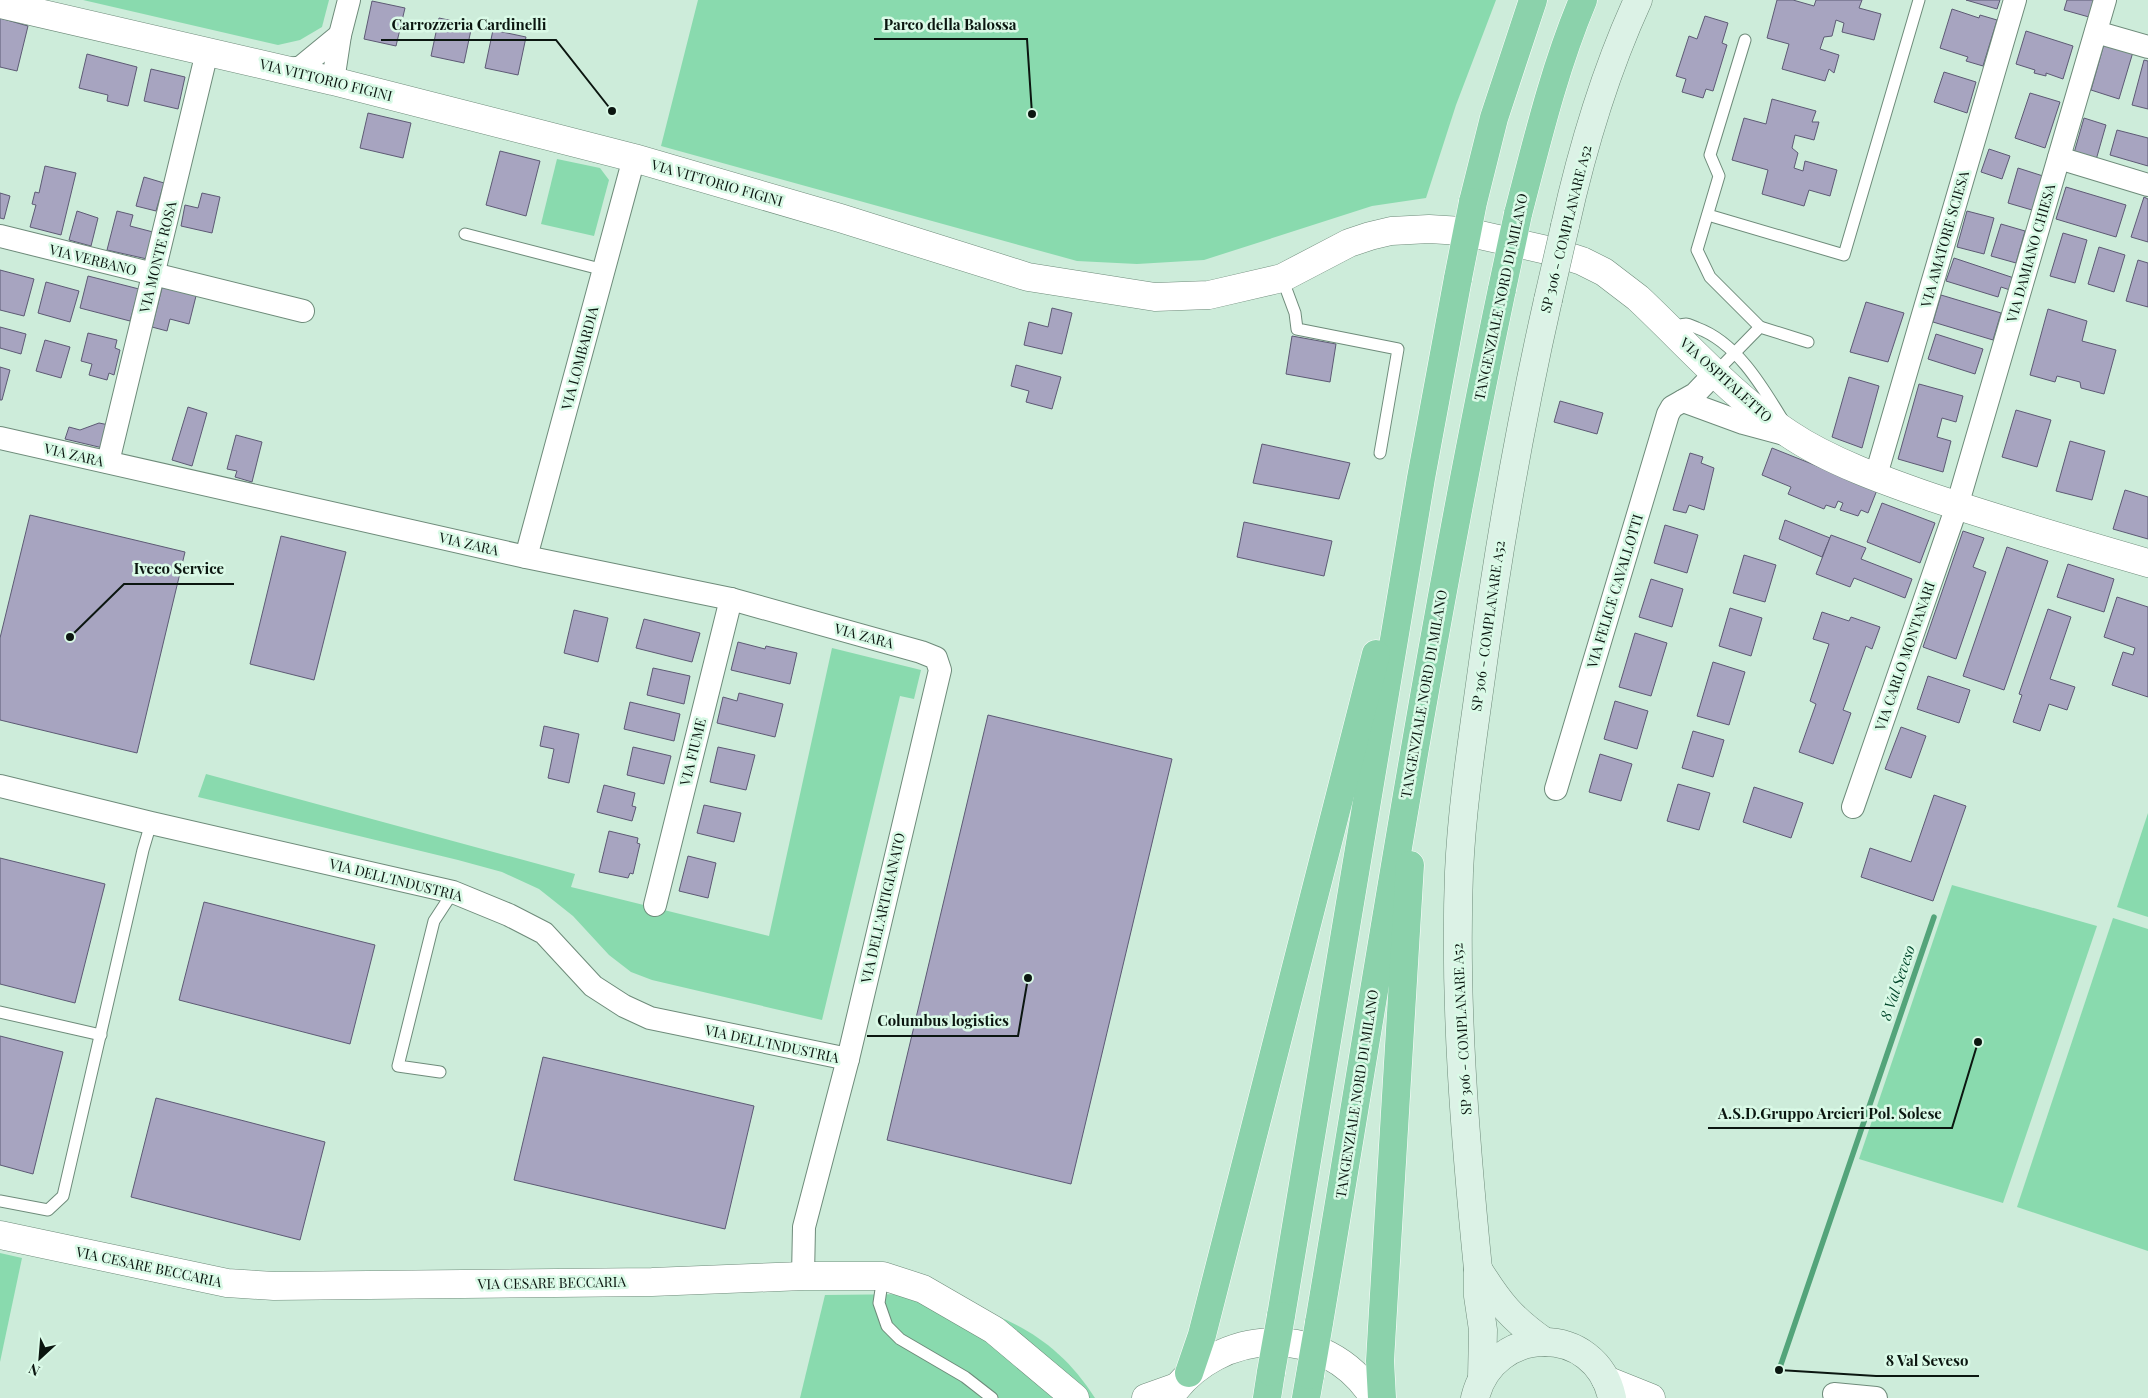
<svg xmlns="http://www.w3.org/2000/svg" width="2148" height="1398" viewBox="0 0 2148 1398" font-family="'Playfair Display',serif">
<rect width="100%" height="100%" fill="#cdecda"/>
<g fill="#89daae">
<polygon points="83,0 329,0 322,27 300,40 278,45"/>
<polygon points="698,0 1496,0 1456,105 1426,198 1372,206 1204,260 1137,264 1077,261 661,146"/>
<polygon points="557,159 600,168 609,180 594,236 541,224"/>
<polygon points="832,648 921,670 914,699 900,696 822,1020 652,980 631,972 609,955 573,916 539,889 502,872 458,860 198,797 206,774 575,874 571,887 769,936"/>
<polygon points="2148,813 2148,917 2117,907"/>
<polygon points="1952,885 2097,926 2003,1203 1859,1159"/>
<polygon points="2113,918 2148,929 2148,1251 2017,1207"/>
<polygon points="0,1253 22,1258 0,1362"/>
<path d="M 915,1294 C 992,1308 1051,1329 1095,1398 L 800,1398 L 825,1295 Z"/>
</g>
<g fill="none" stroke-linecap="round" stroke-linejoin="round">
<polyline stroke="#53a47a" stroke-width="5.5" points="1779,1370 1934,917"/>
</g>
<g fill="#a7a4c0" stroke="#5d5a74">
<polygon points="1777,0 1793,0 1814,6 1816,0 1862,0 1859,8 1881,14 1874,40 1842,32 1844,23 1836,20 1832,36 1824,37 1820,49 1839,55 1834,73 1829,69 1825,81 1782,69 1789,44 1767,38"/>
<polygon points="1966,0 2000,0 1997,9"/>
<polygon points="2067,0 2094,0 2089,17 2064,10"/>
<polygon points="372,1 405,8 396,46 364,39"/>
<polygon points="1952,9 1979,18 1980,15 1997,20 1983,66 1966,61 1968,57 1940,48"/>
<polygon points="1705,16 1728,23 1722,43 1727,45 1713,91 1706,89 1703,98 1682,92 1686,79 1676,76 1689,36 1697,39"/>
<polygon points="0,18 28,26 17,71 0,67"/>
<polygon points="439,18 472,25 464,63 431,56"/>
<polygon points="493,30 526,37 518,75 485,68"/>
<polygon points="2026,31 2073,46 2063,79 2046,73 2046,76 2034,73 2035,70 2016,64"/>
<polygon points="2104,44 2133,52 2119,99 2091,90"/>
<polygon points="87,54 137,67 128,106 107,101 108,95 79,88"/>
<polygon points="2144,60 2148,61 2148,109 2132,105"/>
<polygon points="151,69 185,77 178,109 144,101"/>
<polygon points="1944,72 1976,82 1967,113 1934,102"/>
<polygon points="2030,93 2060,102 2045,148 2015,138"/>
<polygon points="1772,99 1816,111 1812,122 1819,122 1814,140 1795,135 1792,148 1798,153 1794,168 1803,171 1805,161 1837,170 1830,196 1809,190 1804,206 1762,194 1768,170 1732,160 1744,118 1766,124"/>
<polygon points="368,113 411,123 403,158 360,148"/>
<polygon points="2084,118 2106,125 2096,160 2074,153"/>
<polygon points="2117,130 2148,138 2148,166 2110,155"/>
<polygon points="1989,149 2010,156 2002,179 1981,172"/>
<polygon points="500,151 540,161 526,216 486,205"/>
<polygon points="45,166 76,173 61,235 30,227 36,205 32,204 35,192 39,193"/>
<polygon points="2018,168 2043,176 2032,210 2008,203"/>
<polygon points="144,177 164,183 156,211 136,206"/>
<polygon points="2066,187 2126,205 2116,237 2056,219"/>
<polygon points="0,193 10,196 4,219 0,218"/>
<polygon points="202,193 220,197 212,233 181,226 185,205 198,208"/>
<polygon points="2144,197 2148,199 2148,242 2131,237"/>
<polygon points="77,211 98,218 91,246 69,240"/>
<polygon points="117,211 133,215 130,226 153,232 147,259 107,250"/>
<polygon points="1967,211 1994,218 1984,254 1957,247"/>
<polygon points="2001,224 2025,231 2016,263 1991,256"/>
<polygon points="2063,233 2087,240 2075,283 2050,276"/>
<polygon points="2099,247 2125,255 2114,292 2088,284"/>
<polygon points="1954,258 2014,278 2010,290 2001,287 1998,297 1946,281"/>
<polygon points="2138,260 2148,263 2148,307 2126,301"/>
<polygon points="0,270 34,279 24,316 0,310"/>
<polygon points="88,276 139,289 130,321 80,308"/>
<polygon points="46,282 79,291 70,322 38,313"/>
<polygon points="163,284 197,292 189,324 170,319 167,331 152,327"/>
<polygon points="1941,295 2001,313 1993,340 1933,322"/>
<polygon points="1866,302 1904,313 1888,362 1850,352"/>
<polygon points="1052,308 1072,313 1062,354 1024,345 1029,322 1048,327"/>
<polygon points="2048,309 2087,321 2082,341 2116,350 2104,394 2081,388 2080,382 2057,376 2055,382 2030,375"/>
<polygon points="0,327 26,334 21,354 0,348"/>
<polygon points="88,333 117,340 115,348 120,350 114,375 109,373 107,380 89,375 92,364 81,361"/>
<polygon points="1936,334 1983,349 1975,374 1928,359"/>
<polygon points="1292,336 1336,344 1330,382 1286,374"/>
<polygon points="45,340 70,347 61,378 36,371"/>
<polygon points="1016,365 1061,377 1052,409 1026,402 1029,391 1011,386"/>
<polygon points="0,367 10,370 2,400 0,400"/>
<polygon points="1849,377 1879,386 1862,448 1832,437"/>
<polygon points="1919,384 1963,396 1956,422 1942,418 1937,437 1951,441 1943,472 1898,459"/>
<polygon points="1560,401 1603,413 1597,434 1554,422"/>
<polygon points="188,407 207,413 192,466 172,460"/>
<polygon points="2016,410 2051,420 2037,467 2002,457"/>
<polygon points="99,423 109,425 103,448 65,439 69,427 80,430"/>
<polygon points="236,435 262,442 252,482 235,477 237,471 227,469"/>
<polygon points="2070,441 2105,451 2092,500 2056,491"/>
<polygon points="1262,444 1350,463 1339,499 1253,483"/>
<polygon points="1772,448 1877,490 1868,513 1861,510 1858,516 1840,510 1843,503 1838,501 1835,508 1826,505 1824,509 1788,494 1791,487 1762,475"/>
<polygon points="1690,453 1703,457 1701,463 1714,468 1704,510 1689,505 1686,513 1673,510"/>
<polygon points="2125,490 2148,497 2148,539 2113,529"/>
<polygon points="1882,503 1935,523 1920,563 1867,542"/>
<polygon points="30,515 185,552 137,753 0,720 0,638"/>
<polygon points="1785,520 1830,538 1822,557 1779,539"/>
<polygon points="1244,522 1332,541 1324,576 1237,557"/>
<polygon points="1665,525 1698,535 1687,573 1654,563"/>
<polygon points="1963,531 1984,538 1973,567 1986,572 1956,659 1923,647"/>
<polygon points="1831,535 1866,548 1861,559 1912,579 1905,598 1854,578 1850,587 1816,574"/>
<polygon points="281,536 346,552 314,680 250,664"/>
<polygon points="2007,547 2048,561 2004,690 1963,676"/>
<polygon points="1744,555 1776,565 1765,602 1733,593"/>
<polygon points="2068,564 2114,579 2104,612 2057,597"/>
<polygon points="1651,579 1683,589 1672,627 1639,617"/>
<polygon points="2117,597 2148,607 2148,697 2112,685 2123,652 2133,655 2135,648 2104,637"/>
<polygon points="1730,608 1762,618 1751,656 1719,646"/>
<polygon points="2048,609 2071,617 2050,679 2075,687 2067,710 2049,704 2040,731 2013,722 2022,695 2019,694"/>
<polygon points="574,610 608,618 598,662 564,653"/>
<polygon points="1822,612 1849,621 1851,617 1880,627 1872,649 1866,646 1843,710 1851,713 1833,764 1799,752 1816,704 1810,701 1829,644 1813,639"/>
<polygon points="644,619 700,633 692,662 636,648"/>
<polygon points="1635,633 1667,643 1651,696 1619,687"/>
<polygon points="738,642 765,649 766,646 797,653 790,684 731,670"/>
<polygon points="1713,662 1745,672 1729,725 1697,716"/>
<polygon points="653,668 690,676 684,704 647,695"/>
<polygon points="1928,676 1970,690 1959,723 1917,709"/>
<polygon points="739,693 783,704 775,737 717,723 723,697 737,701"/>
<polygon points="1615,701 1648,711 1637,749 1604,739"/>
<polygon points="630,702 680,714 674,741 624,729"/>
<polygon points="988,715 1172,759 1071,1184 887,1140"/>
<polygon points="544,726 579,734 569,783 548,778 554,749 540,746"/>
<polygon points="1901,727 1926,736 1911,778 1885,769"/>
<polygon points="1693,731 1724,740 1713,777 1682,768"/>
<polygon points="633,747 671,756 664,784 627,775"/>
<polygon points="718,747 755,755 746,790 710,782"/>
<polygon points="1600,754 1632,764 1621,801 1589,792"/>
<polygon points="1678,784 1710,793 1699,830 1667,821"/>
<polygon points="604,785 635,793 632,806 636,807 632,821 597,812"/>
<polygon points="1754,787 1803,803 1791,838 1743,822"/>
<polygon points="1934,795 1966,806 1933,901 1861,877 1870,848 1911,862"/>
<polygon points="704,805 741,813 734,842 697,833"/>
<polygon points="609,831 638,838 637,843 640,844 633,874 630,873 628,878 599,872"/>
<polygon points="688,856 716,863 708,898 679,891"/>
<polygon points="0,858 105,884 75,1003 0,984"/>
<polygon points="204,902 375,945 350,1044 179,1000"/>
<polygon points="0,1036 63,1052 33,1174 0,1165"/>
<polygon points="543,1057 754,1106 725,1229 514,1180"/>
<polygon points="156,1098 325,1142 300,1240 131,1197"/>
</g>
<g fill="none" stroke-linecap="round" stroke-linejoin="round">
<defs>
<g id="service">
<polyline points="1745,40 1710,155 1719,176 1697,250 1710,277 1760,327"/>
<polyline points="1708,215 1844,255 1919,0"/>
<polyline points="465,234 604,270"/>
<polyline points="1282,278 1295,313 1297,329 1398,349 1380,453"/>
<path d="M 1671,328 C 1676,327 1682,324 1686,324 C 1689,324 1694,327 1697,328 C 1736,342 1762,386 1782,419"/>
<polyline points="1715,373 1760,327 1808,342"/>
<polyline points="0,1012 101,1035"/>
<polyline points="440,1072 398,1066 434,921 453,892"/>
<polyline points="0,1201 48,1210 63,1196 143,850 151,823"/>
<polyline points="883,1276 879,1303 887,1326 900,1339 965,1377 992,1398"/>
</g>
<g id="minor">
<polyline points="2096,32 2148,47"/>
<polyline points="284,70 301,67 340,35"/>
<polyline points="333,81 340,35 349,0"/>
<polyline points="2059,158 2148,185"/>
<polyline points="0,236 303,311"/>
<polyline points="1683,401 1743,423 1784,434"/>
<polyline points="0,438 526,557 731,599 921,652 936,658 940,670 848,1059 804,1227 803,1276"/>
<polyline points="108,462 207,52"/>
<polyline points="1873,476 1879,465 2015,0"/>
<polyline points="526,557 634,158"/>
<polyline points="0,786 151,823 453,892 509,915 544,933 593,986 624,1006 650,1018 848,1059"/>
<polyline points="1556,789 1668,414 1672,407 1695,394 1715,373"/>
<polyline points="1853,807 1957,506 2105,0"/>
<polyline points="655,905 731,599"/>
<polyline points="1834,1394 1876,1398"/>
</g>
<g id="tertiary">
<path d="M 0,4 L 333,81 L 634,158 L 840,218 L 1028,277 L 1155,297 L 1209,295 L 1282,278 L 1349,243 L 1370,236 L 1391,231 L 1429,229 L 1462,231 L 1551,251 L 1582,261 L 1604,272 L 1638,298 C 1687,344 1733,397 1789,434 C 1829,461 1885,481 1931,497 C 2003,521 2075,542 2148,563"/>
<polyline points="0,1235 227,1283 274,1286 652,1282 803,1276 883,1276 923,1289 994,1330 1075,1398"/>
<polyline points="1606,1380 1651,1398"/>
<polyline points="1146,1398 1177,1387"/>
<path d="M 1169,1398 C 1218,1326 1326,1321 1374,1398"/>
</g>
<g id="secondary">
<path d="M 1565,226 C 1582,149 1605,72 1638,0"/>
<path d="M 1478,1269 C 1499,1303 1512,1319 1545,1342"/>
<path d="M 1482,1378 L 1483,1330 L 1478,1296 L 1478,1269 C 1465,1138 1454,1004 1459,872 C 1462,807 1472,742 1481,677 C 1498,550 1520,424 1548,300"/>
<path d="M 1475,1398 C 1493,1324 1596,1323 1612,1398"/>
</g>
<g id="motorway">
<polyline points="1473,202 1494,118 1533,0"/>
<path d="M 1518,214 C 1537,141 1554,69 1583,0"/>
<polyline points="1281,1316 1421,478 1458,278"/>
<path d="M 1319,1323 C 1377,977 1430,631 1502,289"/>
<polyline points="1189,1373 1202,1335 1376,654"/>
<polyline points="1267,1398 1271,1372"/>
<polyline points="1306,1398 1310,1375"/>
<polyline points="1382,1398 1380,1361 1382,1327 1410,865"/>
</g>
</defs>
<use href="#service" stroke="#6e8b7a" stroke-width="13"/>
<use href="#minor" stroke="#6e8b7a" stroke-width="24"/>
<use href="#tertiary" stroke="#6e8b7a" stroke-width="29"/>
<use href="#secondary" stroke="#6e8b7a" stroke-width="29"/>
<use href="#motorway" stroke="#fff" stroke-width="29"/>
<use href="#service" stroke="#fff" stroke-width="11"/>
<use href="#minor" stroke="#fff" stroke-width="22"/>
<use href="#tertiary" stroke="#fff" stroke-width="28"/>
<use href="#secondary" stroke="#dcf2e6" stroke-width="28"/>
<use href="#motorway" stroke="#8bd2ab" stroke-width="28"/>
<defs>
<polyline id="secondary-bridge" points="1548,300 1565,226"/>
<g id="motorway-bridge">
<polyline points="1458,278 1473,202"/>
<polyline points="1502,289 1518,214"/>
<polyline points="1271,1372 1281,1316"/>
<polyline points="1310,1375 1319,1323"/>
</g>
</defs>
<use href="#secondary-bridge" stroke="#6e8b7a" stroke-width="29" stroke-linecap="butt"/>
<use href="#motorway-bridge" stroke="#fff" stroke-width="29" stroke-linecap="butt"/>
<use href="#secondary-bridge" stroke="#dcf2e6" stroke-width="28"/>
<use href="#motorway-bridge" stroke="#8bd2ab" stroke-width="28"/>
</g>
<g text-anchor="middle" stroke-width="5" stroke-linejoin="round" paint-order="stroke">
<g font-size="14" fill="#0b1610" stroke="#dafae7">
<text transform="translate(326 80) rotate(14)" y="5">VIA VITTORIO FIGINI</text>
<text transform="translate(717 183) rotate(16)" y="5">VIA VITTORIO FIGINI</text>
<text transform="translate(1566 229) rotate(-76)" y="5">SP 306 - COMPLANARE A52</text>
<text transform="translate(1945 239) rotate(-74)" y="5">VIA AMATORE SCIESA</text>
<text transform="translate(2031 253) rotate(-74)" y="5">VIA DAMIANO CHIESA</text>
<text transform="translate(158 257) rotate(-76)" y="5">VIA MONTE ROSA</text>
<text transform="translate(93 260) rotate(14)" y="5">VIA VERBANO</text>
<text transform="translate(1501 297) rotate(-78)" y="5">TANGENZIALE NORD DI MILANO</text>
<text transform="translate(580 358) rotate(-75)" y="5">VIA LOMBARDIA</text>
<text transform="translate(1726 380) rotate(42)" y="5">VIA OSPITALETTO</text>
<text transform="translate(74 455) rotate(13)" y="5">VIA ZARA</text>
<text transform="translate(469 544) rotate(13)" y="5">VIA ZARA</text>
<text transform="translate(1615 591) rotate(-73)" y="5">VIA FELICE CAVALLOTTI</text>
<text transform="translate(1488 626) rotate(-82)" y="5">SP 306 - COMPLANARE A52</text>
<text transform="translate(864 636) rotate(15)" y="5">VIA ZARA</text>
<text transform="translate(1905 656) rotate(-71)" y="5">VIA CARLO MONTANARI</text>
<text transform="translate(1424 694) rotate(-80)" y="5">TANGENZIALE NORD DI MILANO</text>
<text transform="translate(693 752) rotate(-76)" y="5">VIA FIUME</text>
<text transform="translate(396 880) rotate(14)" y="5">VIA DELL'INDUSTRIA</text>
<text transform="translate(883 908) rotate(-77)" y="5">VIA DELL'ARTIGIANATO</text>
<text transform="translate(1462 1029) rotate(-93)" y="5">SP 306 - COMPLANARE A52</text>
<text transform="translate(772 1044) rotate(12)" y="5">VIA DELL'INDUSTRIA</text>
<text transform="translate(1357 1094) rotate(-81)" y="5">TANGENZIALE NORD DI MILANO</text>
<text transform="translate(149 1267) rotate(12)" y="5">VIA CESARE BECCARIA</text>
<text transform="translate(552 1283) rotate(-1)" y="5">VIA CESARE BECCARIA</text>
</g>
<g font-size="15" font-style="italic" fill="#03472c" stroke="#dafae7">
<text transform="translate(1898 983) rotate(-71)" y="5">8 Val Seveso</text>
</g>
</g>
<path fill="none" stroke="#0b1610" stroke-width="2" d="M1032 114L1027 39H874M612 111L556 40H381M70 637L124 584H234M1028 978L1018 1036H867M1978 1042L1952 1128H1708M1779 1370L1876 1376H1979"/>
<g fill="#0b1610" stroke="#dafae7" stroke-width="2">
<circle cx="1032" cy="114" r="5"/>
<circle cx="612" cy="111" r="5"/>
<circle cx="70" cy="637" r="5"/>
<circle cx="1028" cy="978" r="5"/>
<circle cx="1978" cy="1042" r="5"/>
<circle cx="1779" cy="1370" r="5"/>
</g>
<g font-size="15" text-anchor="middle" font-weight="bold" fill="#0b1610" stroke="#dafae7" stroke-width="5" stroke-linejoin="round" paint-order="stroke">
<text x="950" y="30">Parco della Balossa</text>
<text x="469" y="30">Carrozzeria Cardinelli</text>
<text x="179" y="574">Iveco Service</text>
<text x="943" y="1026">Columbus logistics</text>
<text x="1830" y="1119">A.S.D.Gruppo Arcieri Pol. Solese</text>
<text x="1927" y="1366">8 Val Seveso</text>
</g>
<g transform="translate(40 1358) rotate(206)" stroke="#dafae7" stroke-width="4" paint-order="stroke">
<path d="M0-4L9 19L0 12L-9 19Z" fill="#0b1610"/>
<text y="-8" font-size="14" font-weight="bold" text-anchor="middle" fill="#0b1610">N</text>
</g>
</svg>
